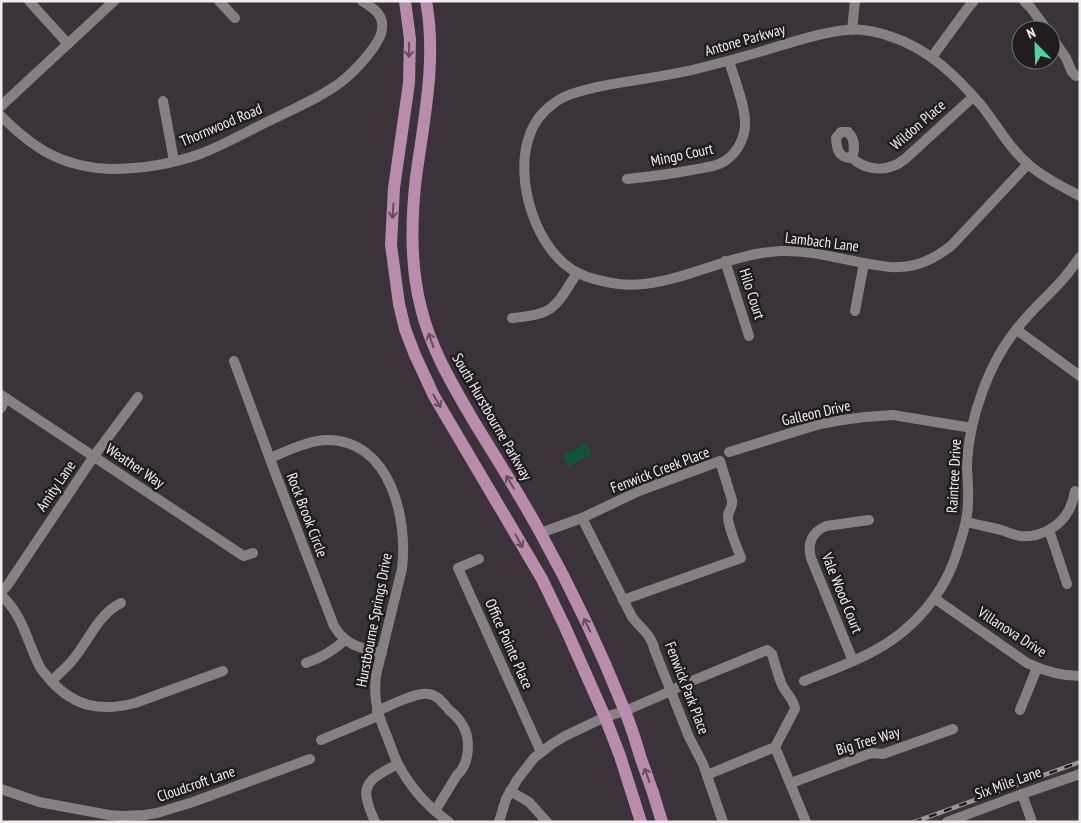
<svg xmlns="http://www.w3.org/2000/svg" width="1081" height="823" viewBox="0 0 1081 823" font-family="'PT Sans Narrow',sans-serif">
<rect width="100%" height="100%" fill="#3b3339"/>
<polygon fill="#115538" points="586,443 592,454 569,467 563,456"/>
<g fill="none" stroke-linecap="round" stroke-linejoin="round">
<g stroke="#887f85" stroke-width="10">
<polyline points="29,1 68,44"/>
<polyline points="219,1 235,18"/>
<polyline points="1024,1 1031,8 1047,30"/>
<polyline points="852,30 855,1"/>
<polyline points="1051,36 1066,58 1072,72 1076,76"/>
<polyline points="932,57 967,9 974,1"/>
<polyline points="163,101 174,161"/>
<polyline points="1,106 114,1"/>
<path d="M 1,116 C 34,149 62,167 110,169 C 140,169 172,164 200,154 C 224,145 248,131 271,120 C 295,108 320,98 341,82 C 353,73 381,44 382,29 C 384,14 373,8 362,1"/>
<path d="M 852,158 C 838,158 837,150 836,138 L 841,132 L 848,132 C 855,139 855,149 852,158 C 868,172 889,172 905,159 L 973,97"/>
<path d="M 1028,164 L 952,245 C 936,258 919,267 898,267 C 889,268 878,265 869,264 C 840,259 810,250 781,251 C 725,253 673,290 618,284 C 605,282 590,279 578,273 C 536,252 514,180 529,137 C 533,124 542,112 553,104 C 565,94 581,91 597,87 C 630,80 664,77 696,69 C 725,62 754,54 782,45 C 803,39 824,32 846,30 C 861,28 878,32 892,37 C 929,49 957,77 981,105 C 997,125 1009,148 1029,165 C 1044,178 1063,187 1080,196"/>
<path d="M 627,179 C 649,177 670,174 692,170 C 703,168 716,167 725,161 C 737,153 745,138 745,124 C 746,108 734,78 729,61"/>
<polyline points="725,261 749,336"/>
<polyline points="855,311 864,263"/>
<path d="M 512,318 C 555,315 555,307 577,273"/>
<polyline points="1017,330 1080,376"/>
<path d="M 234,361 L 276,475 L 334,626 C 346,646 361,648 382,653"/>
<polyline points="1,395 242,555 244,556 253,553"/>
<polyline points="1,408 6,398"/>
<polyline points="729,452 820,424 842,420 865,417 893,415 972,428"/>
<path d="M 270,458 C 287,451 309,440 328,440 C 391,441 408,519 402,569 L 376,675 C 373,702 378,715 388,739 C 391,747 394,756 398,764 C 410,787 428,807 449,822"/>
<path d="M 582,518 L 632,617 C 642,630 651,634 655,651 L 689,737 L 703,764 L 723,822"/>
<path d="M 967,522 C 978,525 990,527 1001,530 C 1008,532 1013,535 1020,536 C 1040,538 1060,527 1069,510 C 1072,504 1074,497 1075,491"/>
<polyline points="1049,530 1067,584"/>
<path d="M 540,533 L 582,518 L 639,491 L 720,461 L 732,500 C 733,507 729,510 728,515 C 727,525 737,547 741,558 L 623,600"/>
<polyline points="479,559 458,568 541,752"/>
<polyline points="1,592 7,586 94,456 138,397"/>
<path d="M 1,595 C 24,616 27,643 41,669 C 44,673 48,677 51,681 C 75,707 101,712 135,703 L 223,671"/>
<path d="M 934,598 L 1027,663 C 1044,671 1061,676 1080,676"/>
<path d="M 853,661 L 811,558 C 807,543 812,532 826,526 L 869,520"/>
<path d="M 306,663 C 321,658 333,651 345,640"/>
<path d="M 52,681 C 58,674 65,669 71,662 C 88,643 97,615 121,603"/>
<path d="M 804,681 C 826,672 849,664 870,653 C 912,632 945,594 958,549 C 963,533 968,518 968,502 C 969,489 967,476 967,464 C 968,439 974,414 983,390 C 992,365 1007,339 1025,319 C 1037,305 1052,292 1064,278 C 1070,271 1075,264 1080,257"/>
<polyline points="1020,710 1037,668"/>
<path d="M 377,711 C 390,706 415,692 428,694 C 438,695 443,703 449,710 C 454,714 459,719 462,724 C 471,738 470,764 457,775 L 435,811"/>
<polyline points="321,740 378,716"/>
<polyline points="707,775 775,747 806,822"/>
<polyline points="791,783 871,753 883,754 953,729"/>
<polyline points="1,789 39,802 109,815 122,816 144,815 157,813 193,802 310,759"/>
<polyline points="510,791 529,802 547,822"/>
<polyline points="1022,794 1032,822"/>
<path d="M 375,822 C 372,814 368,807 367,799 C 362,779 384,772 398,764"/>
<path d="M 499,822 L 506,799 L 517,780 L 534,758 L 552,744 L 565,736 L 605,717 L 625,711 L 671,691 L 682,685 L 767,650 L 772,654 C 775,664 778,675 782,685 C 786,694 794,699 795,709 L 775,747"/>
<polyline points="947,822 1022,794 1080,774"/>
</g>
<g stroke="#b98bac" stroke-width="12">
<polyline points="405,1 410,39 409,83 394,188 391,245 399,304 405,329 415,355 434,396 542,579 565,627 605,717 620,756 641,822"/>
<path d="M 426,1 C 437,59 424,119 416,177 C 411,220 410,266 421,308 C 431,349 452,384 473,420 C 496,458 520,495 541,534 C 572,590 600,649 624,709 C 631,725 636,742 641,759 C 649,780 656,801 662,822"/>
</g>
<defs>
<polyline id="rail" points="914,822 1080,762"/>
</defs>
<use href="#rail" stroke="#9c959a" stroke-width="4.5"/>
<use href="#rail" stroke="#201c1f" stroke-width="2.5" stroke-dasharray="8" stroke-linecap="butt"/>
</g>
<defs><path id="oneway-shaft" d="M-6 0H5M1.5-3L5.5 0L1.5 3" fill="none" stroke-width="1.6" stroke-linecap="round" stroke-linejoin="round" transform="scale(1.25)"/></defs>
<g stroke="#654e5e">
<use href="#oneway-shaft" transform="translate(409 50) rotate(91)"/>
<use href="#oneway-shaft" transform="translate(393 211) rotate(94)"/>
<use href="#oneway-shaft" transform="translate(431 340) rotate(-109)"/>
<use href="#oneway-shaft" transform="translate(437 401) rotate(60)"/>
<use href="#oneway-shaft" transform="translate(510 482) rotate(-121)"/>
<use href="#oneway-shaft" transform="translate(519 541) rotate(61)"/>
<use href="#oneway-shaft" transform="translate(587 625) rotate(-116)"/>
<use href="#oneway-shaft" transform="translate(647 775) rotate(-109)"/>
</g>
<g text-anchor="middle" stroke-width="5" stroke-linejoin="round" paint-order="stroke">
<g font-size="15" fill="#f1ecf0" stroke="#201c1f">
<text transform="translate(745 40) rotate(-16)" y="5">Antone Parkway</text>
<text transform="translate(221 125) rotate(-23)" y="5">Thornwood Road</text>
<text transform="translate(918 125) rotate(-41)" y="5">Wildon Place</text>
<text transform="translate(682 155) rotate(-12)" y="5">Mingo Court</text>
<text transform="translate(822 242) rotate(7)" y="5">Lambach Lane</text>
<text transform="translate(752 294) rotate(72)" y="5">Hilo Court</text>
<text transform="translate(816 413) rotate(-13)" y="5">Galleon Drive</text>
<text transform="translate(492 417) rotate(60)" y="5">South Hurstbourne Parkway</text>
<text transform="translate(135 466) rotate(34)" y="5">Weather Way</text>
<text transform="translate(660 470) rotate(-21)" y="5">Fenwick Creek Place</text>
<text transform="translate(954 476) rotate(-87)" y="5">Raintree Drive</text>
<text transform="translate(56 486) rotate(-56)" y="5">Amity Lane</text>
<text transform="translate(307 515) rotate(69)" y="5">Rock Brook Circle</text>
<text transform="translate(842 593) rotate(68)" y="5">Vale Wood Court</text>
<text transform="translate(374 620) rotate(-79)" y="5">Hurstbourne Springs Drive</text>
<text transform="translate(1012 632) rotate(33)" y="5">Villanova Drive</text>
<text transform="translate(509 644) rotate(66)" y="5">Office Pointe Place</text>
<text transform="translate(687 688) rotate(69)" y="5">Fenwick Park Place</text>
<text transform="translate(868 741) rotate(-17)" y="5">Big Tree Way</text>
<text transform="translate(1008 783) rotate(-20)" y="5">Six Mile Lane</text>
<text transform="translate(196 784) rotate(-19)" y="5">Cloudcroft Lane</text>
</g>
</g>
<rect width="1081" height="823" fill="none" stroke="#f1ecf0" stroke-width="5"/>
<g transform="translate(1036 45) rotate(337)"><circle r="24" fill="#201c1f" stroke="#746f73"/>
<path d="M0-4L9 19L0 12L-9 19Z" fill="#50d398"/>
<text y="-8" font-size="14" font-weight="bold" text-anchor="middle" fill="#f1ecf0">N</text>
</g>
</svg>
